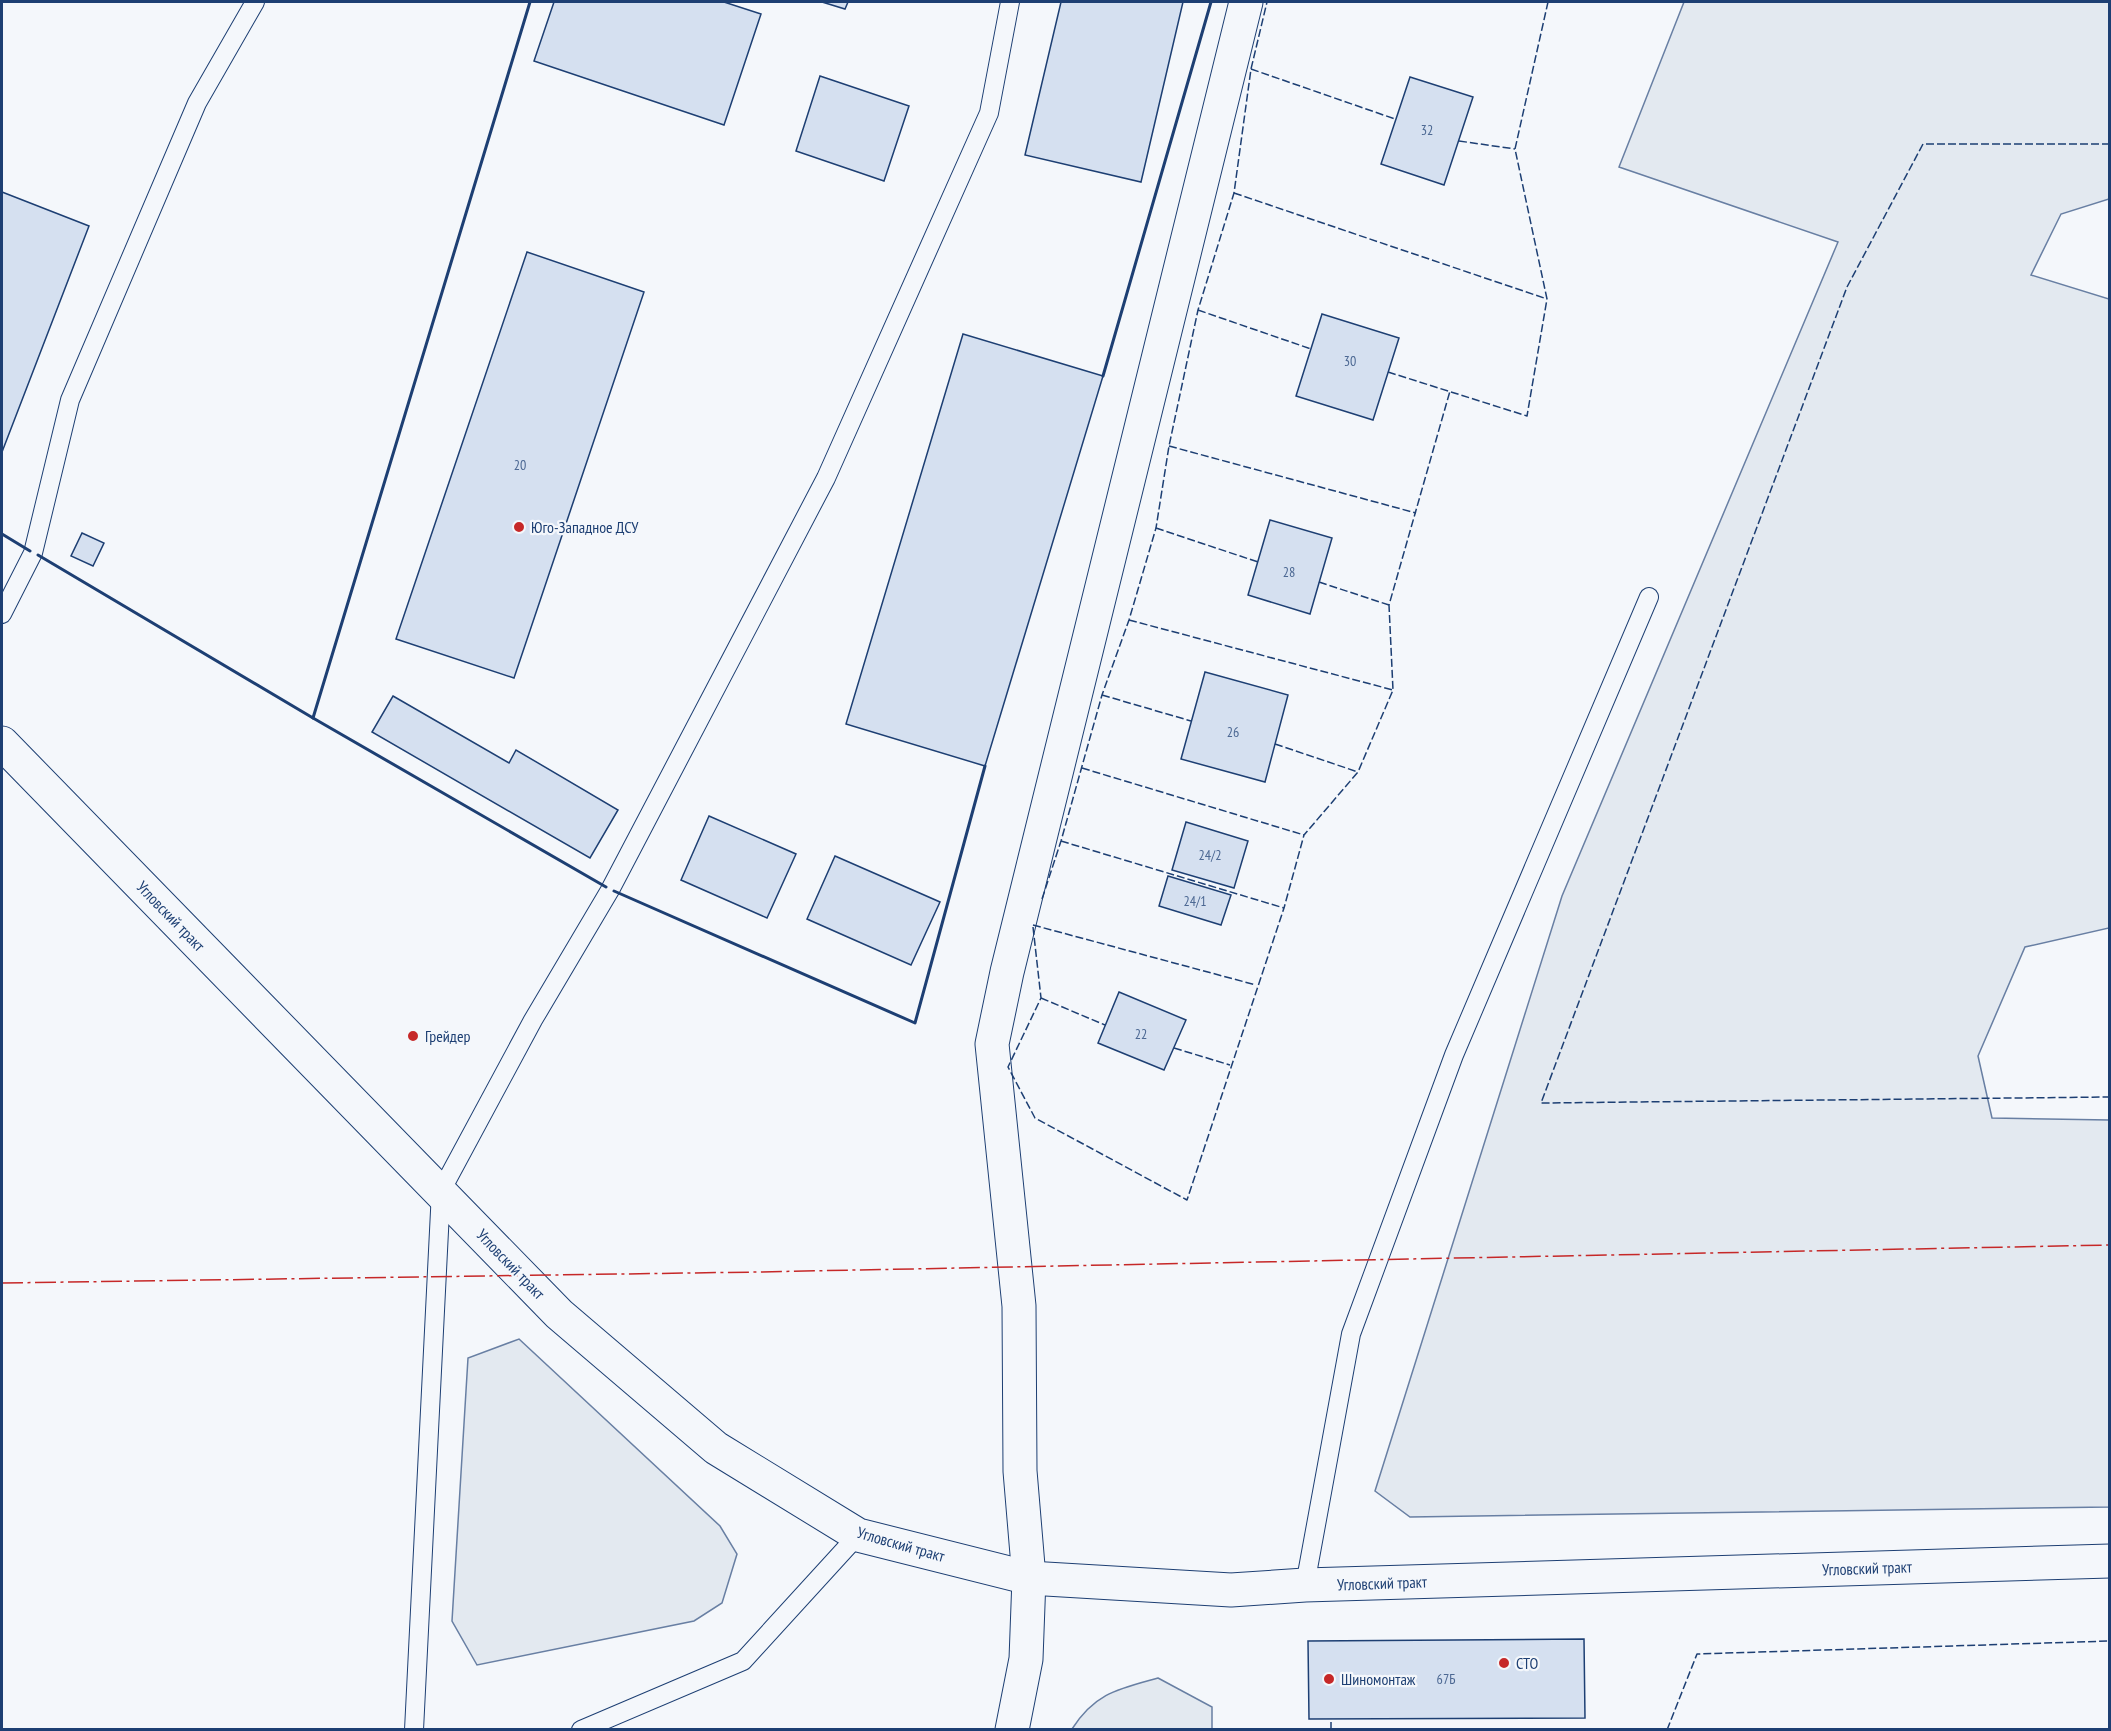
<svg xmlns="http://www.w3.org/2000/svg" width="2111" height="1731" viewBox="0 0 2111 1731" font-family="'PT Sans Narrow',sans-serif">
<rect width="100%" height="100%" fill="#f4f7fb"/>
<g fill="#e3e9f0" stroke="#687fa3" stroke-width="1.5">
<polygon points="1684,2 2109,2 2109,199 2061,214 2031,275 2109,299 2109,928 2025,947 1978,1056 1992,1118 2109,1120 2109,1507 1410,1517 1375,1491 1562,896 1838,242 1619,167"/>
<polygon points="519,1339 720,1526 737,1554 722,1603 694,1621 477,1665 452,1621 468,1358"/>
<path d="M 1158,1678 L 1212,1707 L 1212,1729 L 1072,1729 C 1095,1693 1118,1689 1158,1678 Z"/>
</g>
<g fill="#d5e0f0" stroke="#1d3f73" stroke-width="1.5">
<polygon points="554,2 724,2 761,14 724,125 534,61"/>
<polygon points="822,2 848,2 845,9"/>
<polygon points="1061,2 1183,2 1141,182 1025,155"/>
<polygon points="820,76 909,106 884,181 796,151"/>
<polygon points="1410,77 1473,97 1444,185 1381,164"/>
<polygon points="2,192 89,226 2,452"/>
<polygon points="527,252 644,292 514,678 396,639"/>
<polygon points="1322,314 1399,338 1373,420 1296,396"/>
<polygon points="963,334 1103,376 985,766 846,724"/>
<polygon points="1270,520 1332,538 1310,614 1248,595"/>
<polygon points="82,533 104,543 93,566 71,556"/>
<polygon points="1205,672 1288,695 1265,782 1181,759"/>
<polygon points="393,696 509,763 516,750 618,810 590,858 372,732"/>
<polygon points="709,816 796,854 767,918 681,880"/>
<polygon points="1186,822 1248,841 1234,888 1172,870"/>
<polygon points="835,856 940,902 911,965 807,919"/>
<polygon points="1168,876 1231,895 1221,925 1159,906"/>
<polygon points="1119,992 1186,1020 1164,1070 1098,1043"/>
<polygon points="1584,1639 1585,1718 1309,1719 1308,1641"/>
</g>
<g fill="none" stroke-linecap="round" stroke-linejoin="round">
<defs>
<g id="service">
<polyline points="2,614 33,553 70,400 197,103 255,2"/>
<polyline points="1305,1585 1351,1334 1454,1055 1649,597"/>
<polyline points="414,1730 441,1191 533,1020 610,890 826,478 989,113 1010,2"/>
<polyline points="581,1730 743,1661 858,1535"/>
</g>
<polyline id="minor" points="1012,1730 1026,1659 1029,1578 1020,1471 1019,1306 992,1044 1007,972 1246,2"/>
<polyline id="trunk" points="2,743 559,1314 716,1448 858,1535 1029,1578 1231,1590 1305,1585 2110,1561"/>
</defs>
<use href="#service" stroke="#1d3f73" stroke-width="20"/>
<use href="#minor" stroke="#1d3f73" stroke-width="35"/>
<use href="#trunk" stroke="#1d3f73" stroke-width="35"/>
<use href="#service" stroke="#f4f7fb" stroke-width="18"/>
<use href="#minor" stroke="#f4f7fb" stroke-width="33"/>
<use href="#trunk" stroke="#f4f7fb" stroke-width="33"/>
<g stroke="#1d3f73" stroke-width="1.5" stroke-dasharray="8 3" stroke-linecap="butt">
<polyline points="1251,69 1395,119"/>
<polyline points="1459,141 1515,149"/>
<polyline points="2110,144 1923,144 1847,287 1541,1103 2110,1097"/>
<polyline points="1234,193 1547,299"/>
<polyline points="1198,310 1311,349"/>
<polyline points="1388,372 1527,416 1547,299 1515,149 1548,2"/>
<polyline points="1169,446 1416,513"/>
<polyline points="1156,528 1258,562"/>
<polyline points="1319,582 1389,605"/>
<polyline points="1129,620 1393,690"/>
<polyline points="1102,695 1191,721"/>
<polyline points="1275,744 1358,772"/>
<polyline points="1082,768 1304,835"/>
<polyline points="1061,841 1284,908"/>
<polyline points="1042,899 1061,841 1102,695 1129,620 1156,528 1169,446 1198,310 1234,193 1251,69 1267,2"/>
<polyline points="1033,925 1256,985"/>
<polyline points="1033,927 1041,998 1008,1067 1035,1118 1187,1200 1284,908 1304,835 1358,772 1393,690 1389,605 1450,391"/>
<polyline points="1041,998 1105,1025"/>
<polyline points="1174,1048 1230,1065"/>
<polyline points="1331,1730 1331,1719"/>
<polyline points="1667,1730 1697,1654 2110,1641"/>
</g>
<g stroke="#1d3f73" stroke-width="3">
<polyline points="1103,376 1211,2"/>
<polyline points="2,534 30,551"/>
<polyline points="38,555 313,718 530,2"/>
<polyline points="313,718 606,887"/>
<polyline points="614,891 915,1023 985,766"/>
</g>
<polyline stroke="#c62828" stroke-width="1.5" stroke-dasharray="21 4.5 3 4.5" stroke-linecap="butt" points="2,1283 758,1272 2110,1245"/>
</g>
<g fill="#c62828" stroke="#f4f7fb" stroke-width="2">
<circle cx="519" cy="527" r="6"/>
<circle cx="413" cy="1036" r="6"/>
<circle cx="1504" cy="1663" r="6"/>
<circle cx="1329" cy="1679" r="6"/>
</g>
<g text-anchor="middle" stroke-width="4.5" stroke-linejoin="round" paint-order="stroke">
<g font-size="14" fill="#4b6792">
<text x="1427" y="135">32</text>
<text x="1350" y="366">30</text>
<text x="520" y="470">20</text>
<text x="1289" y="577">28</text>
<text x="1233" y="737">26</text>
<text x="1210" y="860">24/2</text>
<text x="1195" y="906">24/1</text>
<text x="1141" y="1039">22</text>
<text x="1446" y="1684">67Б</text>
</g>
<g font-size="16" fill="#1d3f73" stroke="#f4f7fb" text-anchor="start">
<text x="531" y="533">Юго-Западное ДСУ</text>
<text x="425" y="1042">Грейдер</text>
<text x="1516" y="1669">СТО</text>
<text x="1341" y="1685">Шиномонтаж</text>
</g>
<g font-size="16" fill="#1d3f73" stroke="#f4f7fb">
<text transform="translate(171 916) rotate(46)" y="6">Угловский тракт</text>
<text transform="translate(511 1264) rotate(46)" y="6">Угловский тракт</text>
<text transform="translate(901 1544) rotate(16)" y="6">Угловский тракт</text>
<text transform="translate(1867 1568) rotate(-2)" y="6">Угловский тракт</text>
<text transform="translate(1382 1583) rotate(-2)" y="6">Угловский тракт</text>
</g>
</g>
<rect width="2111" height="1731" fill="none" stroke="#1d3f73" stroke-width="6"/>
</svg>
